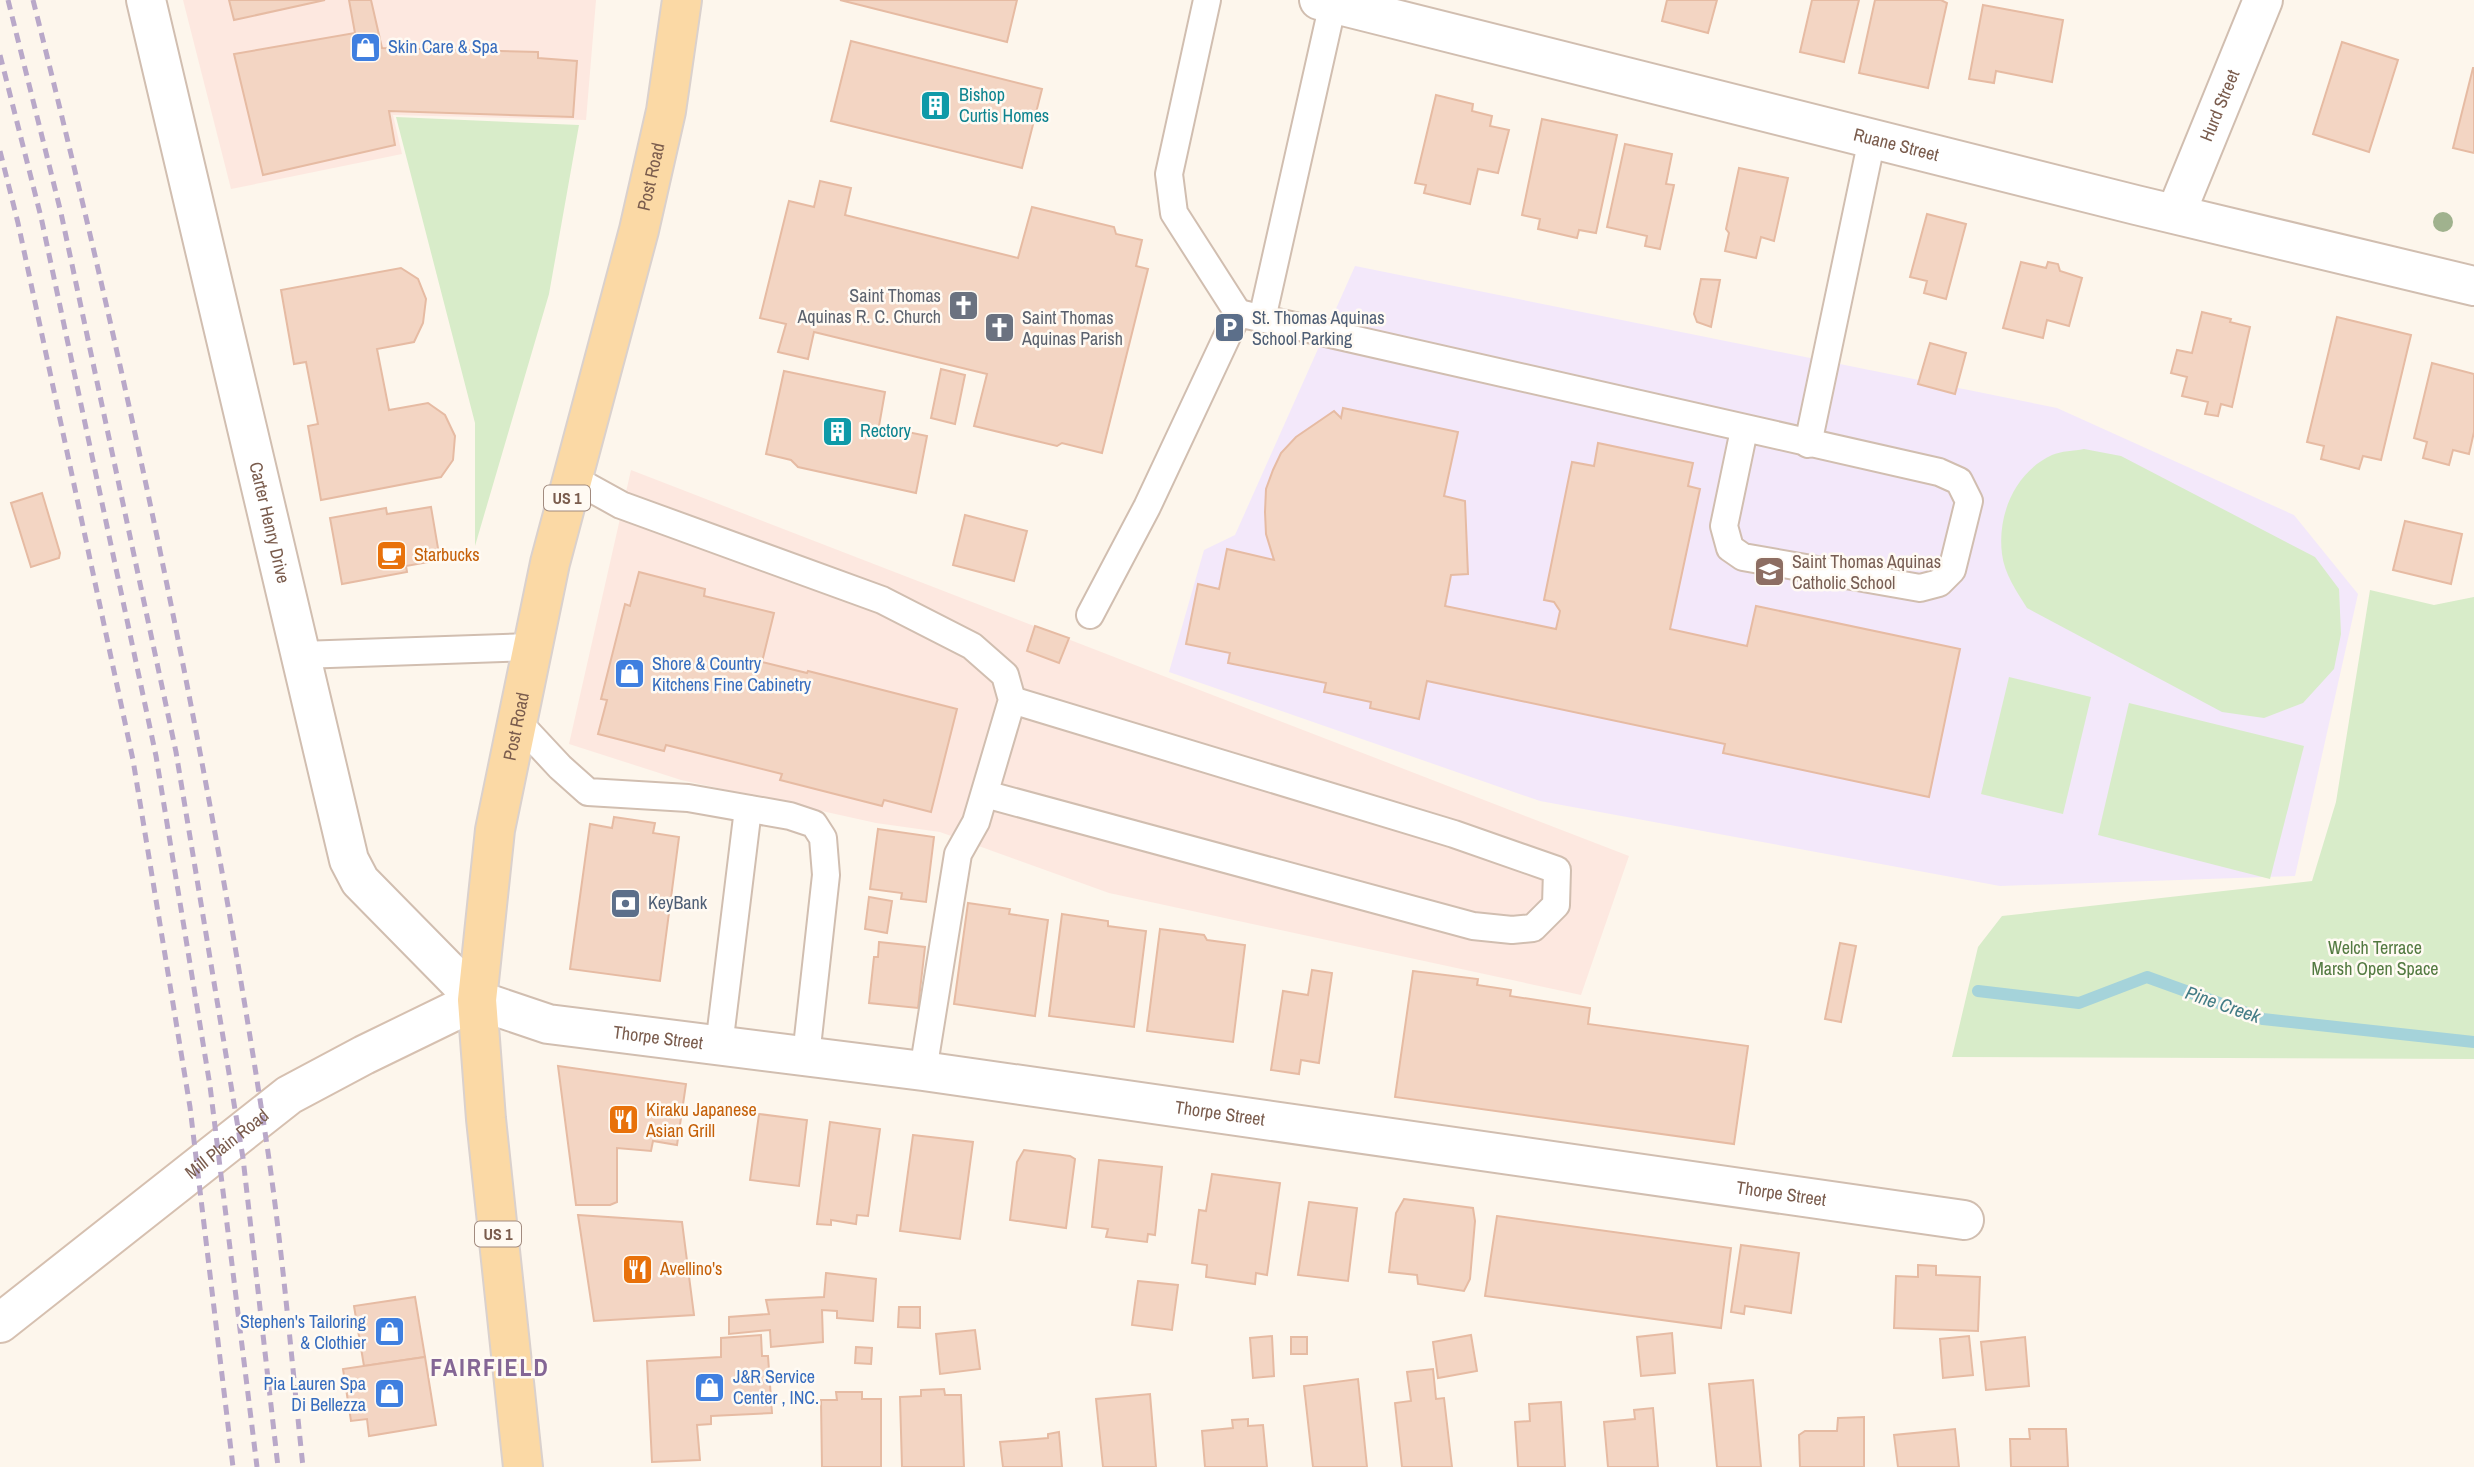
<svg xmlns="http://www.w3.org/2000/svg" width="2474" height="1467" viewBox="0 0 2474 1467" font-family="'Archivo Narrow',sans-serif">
<rect width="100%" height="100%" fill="#fdf6ec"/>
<g fill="#fde8e0">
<polygon points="183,0 596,0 586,120 393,115 402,154 231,189"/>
<polygon points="631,470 1629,856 1581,995 1109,893 940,832 876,823 681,780 569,744"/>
</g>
<polygon fill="#f3e8fa" points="1355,266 2057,408 2294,515 2358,594 2295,876 2000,886 1540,801 1169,672 1204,550 1235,535"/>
<g fill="#d8ecc9">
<polygon points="396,117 579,125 549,294 475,546 475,423"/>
<path d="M 2084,449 L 2121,456 L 2315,557 L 2339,589 L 2341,634 L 2334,669 L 2303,703 L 2264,718 L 2222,712 L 2027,608 C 2017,592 2004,573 2002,554 C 1997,515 2015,472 2052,455 C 2061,451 2074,451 2084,449 Z"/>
<polygon points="2370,590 2434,605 2474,597 2474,1059 1952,1057 1978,947 2002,916 2312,881 2336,802"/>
<polygon points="2009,677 2091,697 2063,814 1981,794"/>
<polygon points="2129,703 2304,746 2270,879 2098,835"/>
</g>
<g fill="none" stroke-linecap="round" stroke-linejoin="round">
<polyline stroke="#a5d3da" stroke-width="12" points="1978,991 2079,1003 2147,977 2263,1019 2474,1042"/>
</g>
<g fill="#f3d5c3" stroke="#e6bba3" stroke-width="2">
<polygon points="229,0 325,0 234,20"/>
<polygon points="349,0 371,0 382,48 538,52 538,58 577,61 573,117 389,111 395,145 263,175 234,54 355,33"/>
<polygon points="840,0 1017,0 1007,42"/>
<polygon points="1667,0 1717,0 1708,33 1662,21"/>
<polygon points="1812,0 1859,0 1844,62 1800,52"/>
<polygon points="1875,0 1941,0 1947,3 1928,88 1859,73"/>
<polygon points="1983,5 2063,20 2052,82 1996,71 1994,83 1969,79"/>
<polygon points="851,41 1042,89 1022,168 831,121"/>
<polygon points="2342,42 2398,60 2369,152 2313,134"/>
<polygon points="2473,68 2474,68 2474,153 2453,148"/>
<polygon points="1436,95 1473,104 1472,111 1492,116 1490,126 1509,130 1498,173 1478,169 1470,204 1424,193 1426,185 1415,183"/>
<polygon points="1542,119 1617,135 1596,233 1579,230 1577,238 1538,229 1540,219 1522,215"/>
<polygon points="1625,144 1672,154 1666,184 1674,185 1660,249 1645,246 1647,236 1607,227"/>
<polygon points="1739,168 1788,178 1774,241 1761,237 1756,258 1725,251 1729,233 1726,229"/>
<polygon points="820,181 851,188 845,215 1018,258 1032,207 1114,227 1116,234 1142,240 1136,266 1148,269 1102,453 1062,443 1057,446 974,426 987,374 814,332 808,359 778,352 786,324 760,318 789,201 814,207"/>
<polygon points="1927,214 1966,224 1946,299 1924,293 1927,281 1910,277"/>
<polygon points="2021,262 2046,268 2048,262 2058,264 2060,271 2082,278 2069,326 2047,320 2043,338 2003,328"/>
<polygon points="401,268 418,279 426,299 423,323 414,342 377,349 389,410 428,403 445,415 455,436 453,460 441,477 321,500 308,426 318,424 306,362 294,364 281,290"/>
<polygon points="1701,279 1720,280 1711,327 1697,322 1694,314"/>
<polygon points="2202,312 2231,319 2230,322 2250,327 2232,407 2221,404 2218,416 2205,414 2208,402 2182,396 2187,377 2171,373 2177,350 2192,353"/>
<polygon points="2337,317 2411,335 2381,460 2363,456 2359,469 2321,459 2324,446 2307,442"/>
<polygon points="1930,343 1966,353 1955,394 1918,384"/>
<polygon points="2432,363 2474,374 2474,432 2469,454 2453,450 2449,465 2423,458 2427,442 2414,438"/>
<polygon points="941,369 965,375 955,424 931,418"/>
<polygon points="784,371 885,392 879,426 927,436 916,493 798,467 791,460 766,454"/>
<polygon points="1343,408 1458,432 1444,496 1465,501 1468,574 1451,575 1445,606 1556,629 1560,611 1554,602 1544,600 1572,462 1594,466 1598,443 1693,463 1688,486 1700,489 1670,629 1747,646 1756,606 1960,649 1929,797 1723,753 1725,744 1427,681 1419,719 1370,708 1371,702 1324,692 1326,683 1228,663 1230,653 1186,644 1198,584 1219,589 1227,549 1274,560 1266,534 1265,512 1266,489 1273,470 1281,453 1296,437 1334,411 1341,418"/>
<polygon points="42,493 60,553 59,558 31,567 11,503"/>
<polygon points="431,507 440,560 406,566 407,572 342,584 330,518 386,508 387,514"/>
<polygon points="965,515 1027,531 1014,581 953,565"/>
<polygon points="2405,521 2462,534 2451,584 2393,570"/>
<polygon points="639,572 705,589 704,596 774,613 762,662 807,673 808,671 957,709 931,812 884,800 882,806 780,780 782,774 666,745 664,751 598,734 607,700 601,699 625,604 630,606"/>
<polygon points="1035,626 1069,638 1059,663 1027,651"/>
<polygon points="614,817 655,823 653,833 679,837 660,981 570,969 590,824 612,828"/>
<polygon points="878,829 934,837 926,902 901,899 902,893 870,889"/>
<polygon points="869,897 892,901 887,933 865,929"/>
<polygon points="968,903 1010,909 1009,914 1048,920 1035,1016 954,1004"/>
<polygon points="1062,914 1108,921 1108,926 1146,931 1134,1027 1049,1016"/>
<polygon points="1160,929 1204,935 1207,940 1245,945 1233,1042 1147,1031"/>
<polygon points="879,942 925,947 918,1008 869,1003 874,957 878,957"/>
<polygon points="1840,943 1856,946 1841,1022 1825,1019"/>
<polygon points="1312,970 1332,973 1319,1063 1301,1060 1299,1074 1271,1070 1283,991 1308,995"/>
<polygon points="1413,971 1478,979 1477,985 1511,990 1510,996 1590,1008 1588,1024 1748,1046 1734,1144 1395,1097"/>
<polygon points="558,1066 686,1084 677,1145 653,1141 651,1151 617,1148 617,1202 610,1205 576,1205"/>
<polygon points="759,1114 807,1120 799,1186 750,1180"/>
<polygon points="830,1122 880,1129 868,1216 857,1215 856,1224 831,1220 831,1225 817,1224"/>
<polygon points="913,1135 973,1142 960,1239 900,1231"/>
<polygon points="1024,1150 1070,1156 1075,1159 1066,1228 1010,1220 1017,1162"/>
<polygon points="1099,1160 1162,1167 1155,1235 1148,1234 1147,1242 1106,1237 1108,1229 1092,1227"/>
<polygon points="1212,1174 1280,1183 1267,1275 1256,1273 1255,1284 1206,1277 1207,1265 1192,1263 1199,1210 1206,1211"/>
<polygon points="1404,1199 1473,1208 1475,1221 1470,1279 1464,1291 1418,1284 1417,1275 1389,1272 1396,1213"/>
<polygon points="1309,1202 1357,1208 1348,1281 1298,1275"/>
<polygon points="578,1215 682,1222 694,1315 594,1321"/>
<polygon points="1497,1216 1731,1248 1721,1328 1485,1296"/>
<polygon points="1741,1245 1799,1253 1791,1313 1745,1306 1744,1314 1731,1312"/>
<polygon points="1918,1265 1936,1266 1936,1275 1980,1277 1978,1331 1894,1328 1896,1276 1918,1277"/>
<polygon points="826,1273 876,1279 873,1321 837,1318 837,1311 822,1310 823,1342 771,1347 770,1330 729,1334 729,1317 769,1314 766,1300 824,1297"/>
<polygon points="1138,1281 1178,1285 1172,1330 1132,1325"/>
<polygon points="415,1297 425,1357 364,1366 354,1306"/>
<polygon points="899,1307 920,1307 920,1328 898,1327"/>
<polygon points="975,1330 980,1369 940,1374 936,1334"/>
<polygon points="1672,1333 1675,1373 1641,1376 1637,1337"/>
<polygon points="761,1335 762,1356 768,1356 772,1413 711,1416 711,1424 697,1425 700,1460 652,1462 647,1361 721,1357 721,1338"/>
<polygon points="1471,1335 1477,1371 1438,1378 1433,1342"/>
<polygon points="1272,1336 1274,1376 1253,1378 1250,1338"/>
<polygon points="1969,1336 1973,1375 1943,1378 1940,1339"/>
<rect x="1291" y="1337" width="16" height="17"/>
<polygon points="2025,1337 2029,1386 1986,1390 1981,1342"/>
<polygon points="856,1347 872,1348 871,1364 855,1363"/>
<polygon points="425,1357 436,1425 369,1436 367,1419 351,1421 343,1369"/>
<polygon points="1433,1369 1436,1399 1444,1398 1452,1467 1402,1467 1395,1403 1411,1401 1407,1372"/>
<polygon points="1358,1379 1367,1467 1313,1467 1304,1386"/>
<polygon points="1753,1380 1761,1467 1717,1467 1709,1384"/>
<polygon points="944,1389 945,1395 961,1395 964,1467 902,1467 900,1397 921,1396 921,1390"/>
<polygon points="836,1392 862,1392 862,1399 881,1399 881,1467 822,1467 821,1400 837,1400"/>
<polygon points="1150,1394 1156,1467 1103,1467 1096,1399"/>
<polygon points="1561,1402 1565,1467 1518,1467 1515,1422 1530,1421 1529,1404"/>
<polygon points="1653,1408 1658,1467 1608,1467 1604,1422 1635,1419 1634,1410"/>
<polygon points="1864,1417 1864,1467 1800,1467 1799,1435 1805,1431 1837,1431 1838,1418"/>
<polygon points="1248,1419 1248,1426 1263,1425 1267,1467 1205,1467 1202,1431 1233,1428 1232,1420"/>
<polygon points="1955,1429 1959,1467 1898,1467 1894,1435"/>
<polygon points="2029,1429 2066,1429 2068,1467 2011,1467 2010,1439 2030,1439"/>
<polygon points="1059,1432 1062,1467 1003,1467 1000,1442 1048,1438 1048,1434"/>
</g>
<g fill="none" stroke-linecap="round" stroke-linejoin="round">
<defs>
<g id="service">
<polyline points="1207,0 1169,174 1174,213 1238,313"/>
<polyline points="1262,319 1333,3"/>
<polyline points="1808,444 1872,139"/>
<polyline points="572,478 621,505 882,600 972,646 1005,675 1012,700 976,822 958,854 923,1071"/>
<polyline points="1090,615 1147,507 1238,313 1939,472 1959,481 1969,501 1952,570 1939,583 1920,588 1743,557 1730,548 1724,526 1744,430"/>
<polyline points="301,655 533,647"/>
<polyline points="517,721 560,767 588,792 688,798 790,816 814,824 823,838 826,875 806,1056"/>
<polyline points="985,794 1473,926 1512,930 1533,928 1556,905 1557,870 1454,834 1012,700"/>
<polyline points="719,1046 748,809"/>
</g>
<g id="minor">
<path id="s1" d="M 146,0 L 349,860 L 360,881 L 477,1000 L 548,1024 L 923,1071 L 1964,1220"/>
<path id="s2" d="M 1319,0 L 2136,205 L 2474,286"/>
<path id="s3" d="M 2176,213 L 2263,0"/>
</g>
<g id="secondary">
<path id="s4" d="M 0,1323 L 289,1095 L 364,1055 L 477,1000"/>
</g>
<g id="primary">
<path id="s5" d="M 523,1467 L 486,1119 L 477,1000 L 495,830 L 550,563 L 639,230 L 666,111 L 682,0"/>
</g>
</defs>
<use href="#service" stroke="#d1beb0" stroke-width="30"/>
<use href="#minor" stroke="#d1beb0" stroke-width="42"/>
<use href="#secondary" stroke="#d6c0b0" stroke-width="42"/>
<use href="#primary" stroke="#dad1cd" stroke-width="42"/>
<use href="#service" stroke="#fff" stroke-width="26"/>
<use href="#minor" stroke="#fff" stroke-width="38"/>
<use href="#secondary" stroke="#fff" stroke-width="38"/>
<use href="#primary" stroke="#fbd9a5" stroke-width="38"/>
<g stroke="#b9a8c9" stroke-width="5" stroke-dasharray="10 7" stroke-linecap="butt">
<polyline points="8,0 61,213 176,752 243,1158 278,1467"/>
<path d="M 33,0 C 127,373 207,751 265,1132 C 282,1243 291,1355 303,1467"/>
<polyline points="0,55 41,217 156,756 210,1086 257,1467"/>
<polyline points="0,151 18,223 133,760 190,1107 233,1467"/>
</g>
</g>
<circle fill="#a0b28e" cx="2443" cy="222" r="10"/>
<defs>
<symbol id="shop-square" viewBox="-11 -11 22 22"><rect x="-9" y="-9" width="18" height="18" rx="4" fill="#3f7fe0" stroke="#fffaf3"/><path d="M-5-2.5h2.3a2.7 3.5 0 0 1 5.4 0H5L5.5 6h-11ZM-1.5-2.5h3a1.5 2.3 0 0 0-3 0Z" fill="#fff"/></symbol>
<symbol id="building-square" viewBox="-11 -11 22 22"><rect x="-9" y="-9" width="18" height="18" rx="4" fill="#0f9aa8" stroke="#fffaf3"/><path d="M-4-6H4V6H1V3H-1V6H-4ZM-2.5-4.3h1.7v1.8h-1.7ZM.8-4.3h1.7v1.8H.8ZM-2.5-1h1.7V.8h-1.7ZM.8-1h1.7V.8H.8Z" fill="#fff"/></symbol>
<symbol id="church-square" viewBox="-11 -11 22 22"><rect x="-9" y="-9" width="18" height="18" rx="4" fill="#6b7280" stroke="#fffaf3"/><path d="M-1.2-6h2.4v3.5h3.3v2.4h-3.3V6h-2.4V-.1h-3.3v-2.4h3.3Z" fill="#fff"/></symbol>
<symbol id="parking-square" viewBox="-11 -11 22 22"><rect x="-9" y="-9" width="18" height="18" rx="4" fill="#5c6f8a" stroke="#fffaf3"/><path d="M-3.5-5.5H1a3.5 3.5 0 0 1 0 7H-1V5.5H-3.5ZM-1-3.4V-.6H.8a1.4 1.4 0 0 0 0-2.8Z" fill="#fff"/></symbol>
<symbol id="cafe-square" viewBox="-11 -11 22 22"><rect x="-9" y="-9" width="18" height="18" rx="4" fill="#e8710a" stroke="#fffaf3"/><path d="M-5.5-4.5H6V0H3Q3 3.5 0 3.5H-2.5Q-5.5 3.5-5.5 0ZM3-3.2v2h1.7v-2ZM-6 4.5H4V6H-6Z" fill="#fff"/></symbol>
<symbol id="school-square" viewBox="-11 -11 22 22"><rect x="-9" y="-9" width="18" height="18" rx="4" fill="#8d6e63" stroke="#fffaf3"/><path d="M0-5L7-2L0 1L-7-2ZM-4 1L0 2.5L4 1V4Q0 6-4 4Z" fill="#fff"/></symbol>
<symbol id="bank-square" viewBox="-11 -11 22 22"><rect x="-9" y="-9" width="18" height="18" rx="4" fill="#5c6f8a" stroke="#fffaf3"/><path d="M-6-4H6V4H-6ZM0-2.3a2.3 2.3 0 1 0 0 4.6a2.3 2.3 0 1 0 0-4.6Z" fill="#fff"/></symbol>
<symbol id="restaurant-square" viewBox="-11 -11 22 22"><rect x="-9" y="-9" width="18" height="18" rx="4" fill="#e8710a" stroke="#fffaf3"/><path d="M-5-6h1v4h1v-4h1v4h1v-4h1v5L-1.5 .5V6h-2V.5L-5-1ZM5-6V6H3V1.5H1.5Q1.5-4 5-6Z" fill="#fff"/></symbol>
</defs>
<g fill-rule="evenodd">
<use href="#shop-square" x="348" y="30" width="35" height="35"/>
<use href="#building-square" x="918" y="88" width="35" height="35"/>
<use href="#church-square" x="946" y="288" width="35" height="35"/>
<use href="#church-square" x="982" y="310" width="35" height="35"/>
<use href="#parking-square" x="1212" y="310" width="35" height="35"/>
<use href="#building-square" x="820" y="414" width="35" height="35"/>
<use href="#cafe-square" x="374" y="538" width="35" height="35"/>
<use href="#school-square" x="1752" y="554" width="35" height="35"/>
<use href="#shop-square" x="612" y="656" width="35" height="35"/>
<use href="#bank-square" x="608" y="886" width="35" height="35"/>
<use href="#restaurant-square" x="606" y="1102" width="35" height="35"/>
<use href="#restaurant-square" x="620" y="1252" width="35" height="35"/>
<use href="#shop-square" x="372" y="1314" width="35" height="35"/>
<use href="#shop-square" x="692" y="1370" width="35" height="35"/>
<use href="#shop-square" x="372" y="1376" width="35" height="35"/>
</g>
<g text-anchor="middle" stroke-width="5" stroke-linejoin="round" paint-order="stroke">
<g fill="#fffaf3" stroke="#a28b7f" stroke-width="2">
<rect x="544" y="485.5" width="46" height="25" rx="5"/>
<rect x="475" y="1221.5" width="46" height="25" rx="5"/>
</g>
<g font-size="16" font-weight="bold" fill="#7a5c4d">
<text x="567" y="504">US 1</text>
<text x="498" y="1240">US 1</text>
</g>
<g font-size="18" fill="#366cbe" stroke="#fffaf3" text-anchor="start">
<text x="388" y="53">Skin Care &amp; Spa</text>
<text x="652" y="670">Shore &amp; Country<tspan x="652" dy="21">Kitchens Fine Cabinetry</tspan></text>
<text x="366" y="1328" text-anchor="end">Stephen's Tailoring<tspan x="366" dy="21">&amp; Clothier</tspan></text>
<text x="733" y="1383">J&amp;R Service<tspan x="733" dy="21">Center , INC.</tspan></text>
<text x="366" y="1390" text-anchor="end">Pia Lauren Spa<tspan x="366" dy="21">Di Bellezza</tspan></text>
</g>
<g font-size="18" fill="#0d838f" stroke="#fffaf3" text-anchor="start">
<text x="959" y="101">Bishop<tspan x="959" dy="21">Curtis Homes</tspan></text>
<text x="860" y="437">Rectory</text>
</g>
<g font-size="18" fill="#7a5c4d" stroke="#fffaf3">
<text dy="6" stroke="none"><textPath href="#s3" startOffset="116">Hurd Street</textPath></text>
<text dy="6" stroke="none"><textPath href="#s2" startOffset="595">Ruane Street</textPath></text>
<text dy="6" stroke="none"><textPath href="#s5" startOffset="1312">Post Road</textPath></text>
<text dy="6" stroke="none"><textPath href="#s1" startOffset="537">Carter Henry Drive</textPath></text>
<text dy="6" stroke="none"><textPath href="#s5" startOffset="746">Post Road</textPath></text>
<text dy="6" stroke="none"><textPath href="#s1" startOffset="1260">Thorpe Street</textPath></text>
<text dy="6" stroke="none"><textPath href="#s1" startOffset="1827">Thorpe Street</textPath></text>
<text dy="6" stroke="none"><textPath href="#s4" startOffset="289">Mill Plain Road</textPath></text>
<text dy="6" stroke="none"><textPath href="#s1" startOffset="2394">Thorpe Street</textPath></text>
</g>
<g font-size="18" fill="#5b616d" stroke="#fffaf3" text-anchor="end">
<text x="941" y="302">Saint Thomas<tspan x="941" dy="21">Aquinas R. C. Church</tspan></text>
<text x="1022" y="324" text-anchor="start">Saint Thomas<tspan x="1022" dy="21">Aquinas Parish</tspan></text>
</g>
<g font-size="18" fill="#4e5e75" stroke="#fffaf3" text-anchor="start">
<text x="1252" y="324">St. Thomas Aquinas<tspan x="1252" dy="21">School Parking</tspan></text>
<text x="648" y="909">KeyBank</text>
</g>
<g font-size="18" fill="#c56008" stroke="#fffaf3" text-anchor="start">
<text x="414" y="561">Starbucks</text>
<text x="646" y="1116">Kiraku Japanese<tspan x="646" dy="21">Asian Grill</tspan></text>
<text x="660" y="1275">Avellino's</text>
</g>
<g font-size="18" fill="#785e54" stroke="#fffaf3" text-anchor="start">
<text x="1792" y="568">Saint Thomas Aquinas<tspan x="1792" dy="21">Catholic School</tspan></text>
</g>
<g font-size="18" fill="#537a41" stroke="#fffaf3">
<text x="2375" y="954">Welch Terrace<tspan x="2375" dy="21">Marsh Open Space</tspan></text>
</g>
<g font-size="19" font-style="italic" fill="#437c86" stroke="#fffaf3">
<text transform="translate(2223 1004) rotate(19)" y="7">Pine Creek</text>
</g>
<g font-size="24" font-weight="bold" letter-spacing="2" fill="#846695" stroke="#fffaf3">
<text x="490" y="1376">FAIRFIELD</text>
</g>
</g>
</svg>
